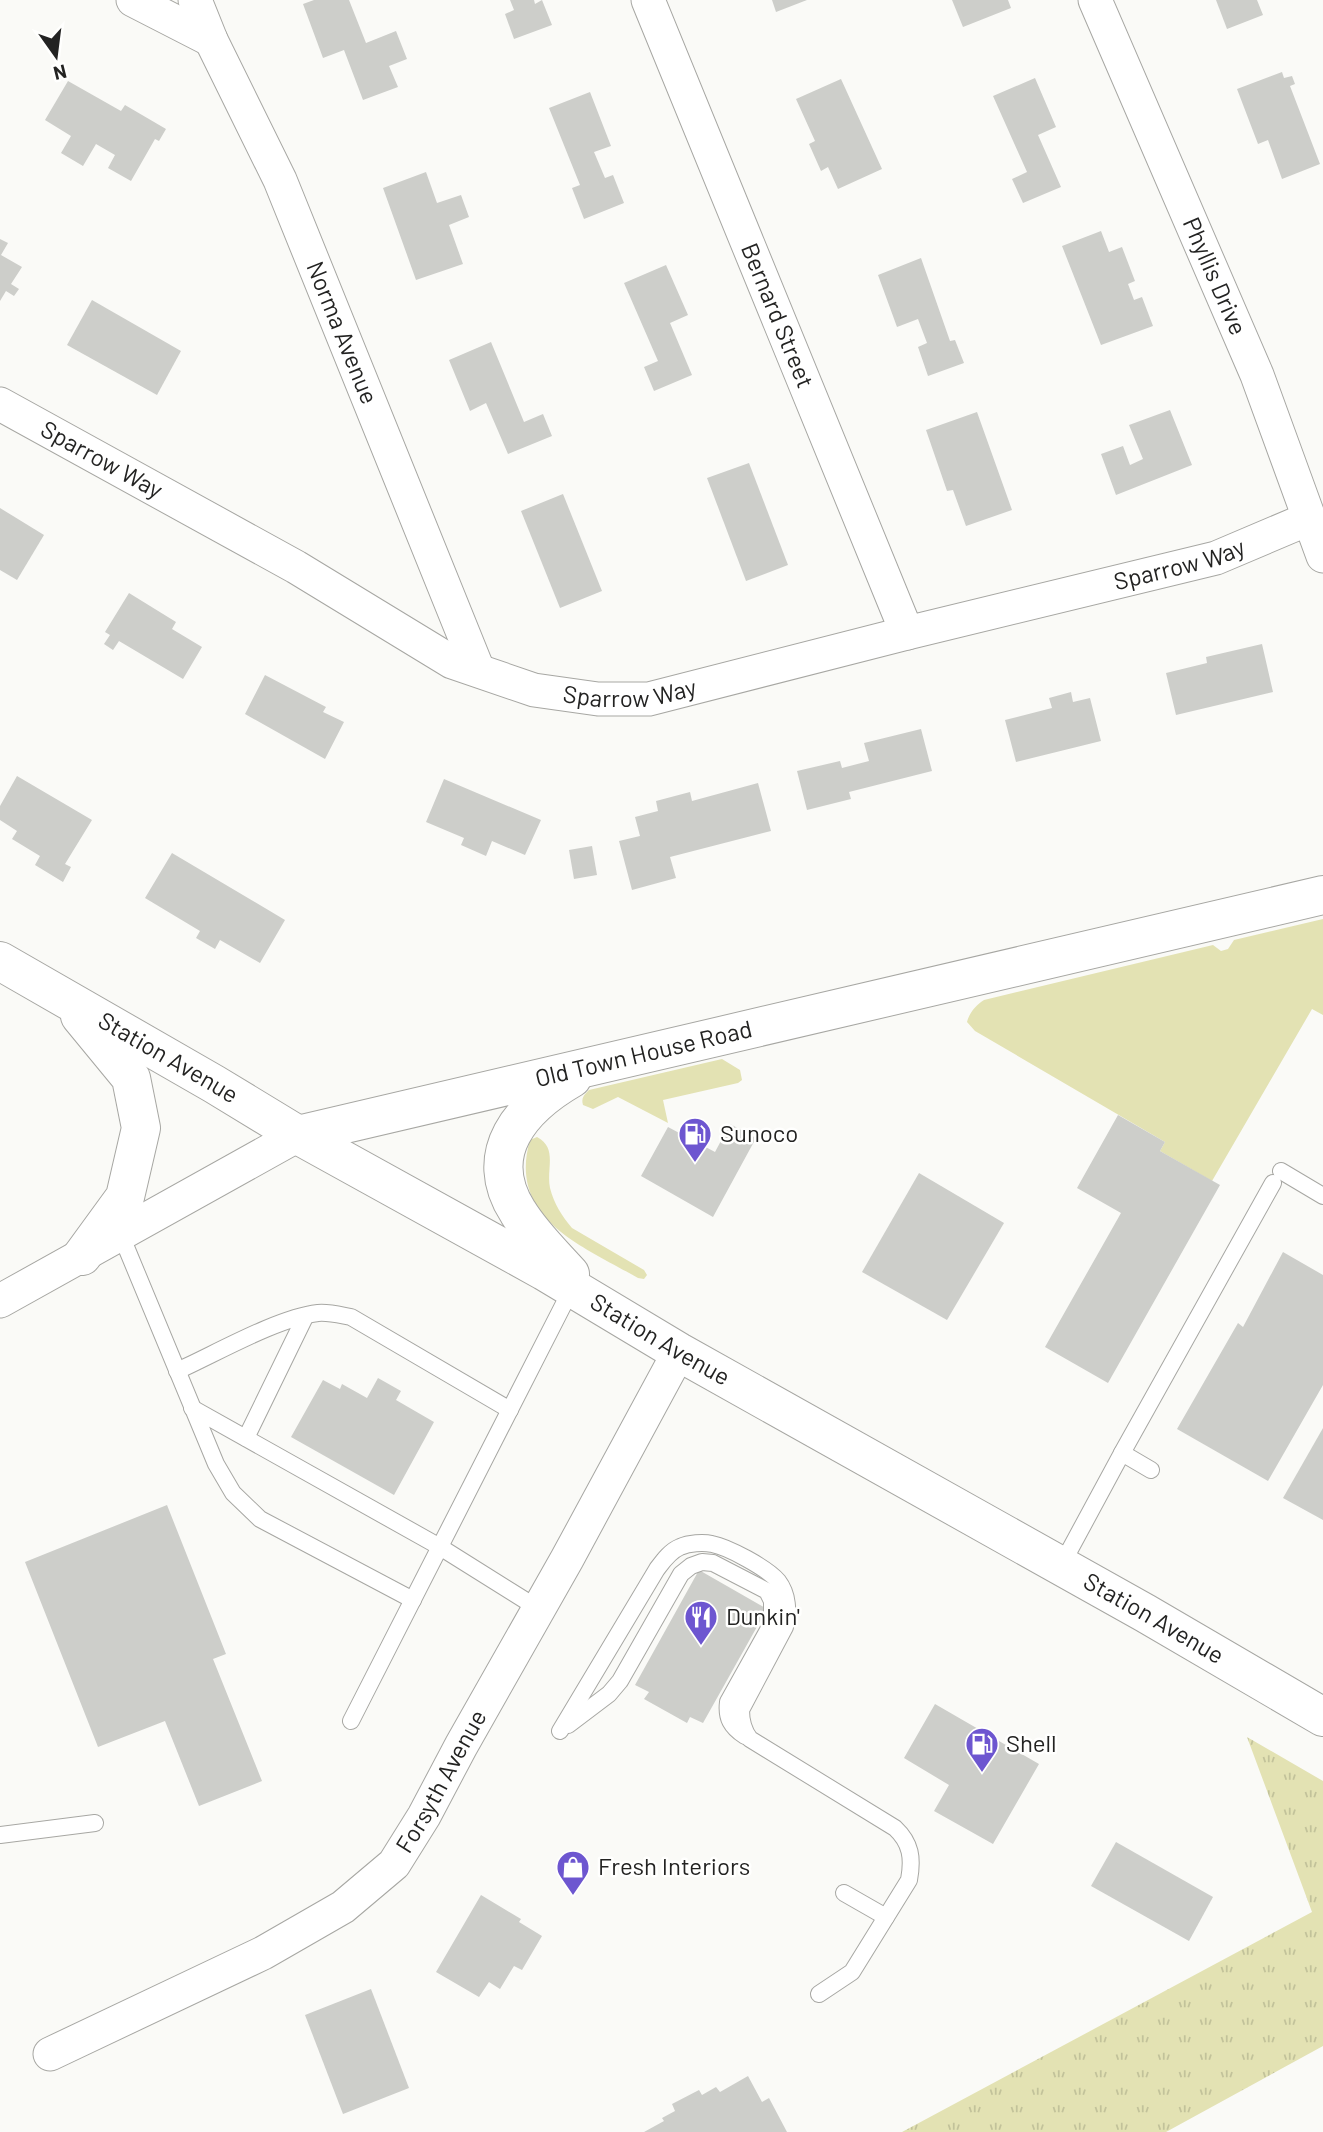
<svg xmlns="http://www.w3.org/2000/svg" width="1323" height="2132" viewBox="0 0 1323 2132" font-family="Barlow,sans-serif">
<defs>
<pattern id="park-tufts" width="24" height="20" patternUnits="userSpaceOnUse" patternTransform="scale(1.75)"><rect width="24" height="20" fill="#e3e2b3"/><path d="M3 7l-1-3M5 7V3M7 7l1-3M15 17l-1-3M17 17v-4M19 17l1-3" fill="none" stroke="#c2c29a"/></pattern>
</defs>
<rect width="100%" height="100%" fill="#fafaf7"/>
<g fill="#e3e2b3">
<path d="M 1323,919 L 1323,1015 L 1312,1009 L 1212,1181 L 1160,1151 L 1165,1142 L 975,1031 L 967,1022 C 969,1013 977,1004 984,1000 L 1213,945 L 1221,951 L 1228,949 L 1234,940 Z"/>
<path d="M 722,1059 L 740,1070 L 742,1080 L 738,1083 L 663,1100 L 668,1123 L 618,1097 L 593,1109 L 583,1105 C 581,1098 584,1095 589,1090 Z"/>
<path d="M 537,1137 C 558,1148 546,1169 550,1188 C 554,1204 562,1216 572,1228 L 644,1270 L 647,1275 L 644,1279 L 638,1278 C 583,1246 507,1219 530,1140 Z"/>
</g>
<polygon fill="url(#park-tufts)" points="1247,1737 1323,1781 1323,2046 1166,2132 902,2132 1312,1912"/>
<g fill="#cdceca">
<polygon points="314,0 349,0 366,43 396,31 407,59 389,66 398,87 363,100 344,50 323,58 303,4"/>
<polygon points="510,0 534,0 535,4 542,0 552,25 514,39 505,14 514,10"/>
<polygon points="772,0 807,0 776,12"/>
<polygon points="952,0 1008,0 1011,8 963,27"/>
<polygon points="1216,0 1257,0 1263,15 1227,29"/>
<polygon points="1282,72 1284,78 1292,76 1295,84 1290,86 1320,164 1282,179 1268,140 1258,144 1237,89"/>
<polygon points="1035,78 1056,127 1038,135 1061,187 1023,203 1012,179 1027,172 993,96"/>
<polygon points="841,79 882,169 838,189 828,167 821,171 809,144 815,141 796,99"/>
<polygon points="68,81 121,111 125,105 166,129 159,141 155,139 131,181 108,168 115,155 96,144 83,166 61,153 71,136 45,120"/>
<polygon points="590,92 611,146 594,152 605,178 613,175 624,203 584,219 572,188 580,185 549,108"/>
<polygon points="426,172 437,203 461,195 469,217 449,225 463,264 416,280 383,188"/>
<polygon points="1101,231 1109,252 1122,247 1135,281 1128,284 1134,300 1142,297 1153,326 1101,345 1062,246"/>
<polygon points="0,239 8,243 1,255 22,267 11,284 19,289 14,296 6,291 0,301"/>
<polygon points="921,258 950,341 955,340 964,363 928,376 918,347 927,343 918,319 897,327 878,275"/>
<polygon points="666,265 688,315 670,323 692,375 654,391 644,367 658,361 624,283"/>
<polygon points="92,300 181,351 157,395 67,345"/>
<polygon points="491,342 524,422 543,414 552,436 508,454 486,403 470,411 449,360"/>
<polygon points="1170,410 1192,465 1116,495 1101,454 1123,446 1130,465 1143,459 1129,425"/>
<polygon points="977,412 1012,510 966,526 953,490 947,491 926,430"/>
<polygon points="749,463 788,565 746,581 707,478"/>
<polygon points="563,494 602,591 560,608 521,511"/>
<polygon points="0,508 44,535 17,580 0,570"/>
<polygon points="129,593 176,622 172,629 202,647 183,679 119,641 113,650 104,644 110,635 105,632"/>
<polygon points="1262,644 1273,692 1176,715 1166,673 1207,663 1206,657"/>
<polygon points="265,675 326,707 323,712 344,722 325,759 245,714"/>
<polygon points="1071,692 1073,702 1090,698 1101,741 1016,762 1005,720 1052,708 1049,698"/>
<polygon points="921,729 932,771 849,792 851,799 807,810 797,771 840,761 842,768 869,761 864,743"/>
<polygon points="17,776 92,820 65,864 71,867 63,882 35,865 40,856 12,839 17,831 0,820 0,806"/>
<polygon points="444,779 541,820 525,855 492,841 486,856 461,845 464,838 426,822"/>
<polygon points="758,783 771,831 670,857 676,878 632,890 619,841 640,836 635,817 658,811 656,801 690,792 692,801"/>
<polygon points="592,846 597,875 574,879 569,850"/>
<polygon points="172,853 285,920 260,963 220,940 215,949 196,938 200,931 145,898"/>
<polygon points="1118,1115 1165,1142 1160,1151 1220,1185 1108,1383 1045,1347 1121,1213 1077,1188"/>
<polygon points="730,1124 756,1138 713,1217 641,1176 668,1127 715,1152"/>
<polygon points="919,1173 1004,1223 947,1320 862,1272"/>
<polygon points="1283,1252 1323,1275 1323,1385 1268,1481 1177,1429 1238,1323 1243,1327"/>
<polygon points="378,1378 401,1391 396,1400 434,1422 394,1495 291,1437 323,1380 340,1389 342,1384 367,1398"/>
<polygon points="1323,1428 1323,1520 1283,1498"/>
<polygon points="167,1505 226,1654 213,1659 262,1781 199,1806 165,1721 98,1747 25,1562"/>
<polygon points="699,1570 767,1609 703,1723 690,1717 687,1723 644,1699 649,1692 635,1685"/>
<polygon points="935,1704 1039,1764 993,1844 934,1811 949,1785 904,1758"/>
<polygon points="1116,1842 1213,1897 1189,1941 1091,1886"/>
<polygon points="481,1895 521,1919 519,1922 542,1936 522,1970 514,1966 500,1989 489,1982 479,1997 436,1972"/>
<polygon points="371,1989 409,2088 343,2114 305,2015"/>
<polygon points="748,2076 762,2102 769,2098 787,2132 644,2132 664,2121 662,2118 675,2111 672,2104 699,2090 702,2095 716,2087 720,2092"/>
</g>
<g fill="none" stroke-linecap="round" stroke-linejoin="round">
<defs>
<g id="lane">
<polyline points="1281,1171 1323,1196"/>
<polyline points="121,1235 216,1464 233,1493 260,1519 413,1600"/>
<path d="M 177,1371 C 217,1353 277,1318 318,1313 C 329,1312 340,1315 351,1317 L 510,1410"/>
<polyline points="192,1408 440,1547 539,1609"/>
<polyline points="246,1438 305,1317"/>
<polyline points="1122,1453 1273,1183"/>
<polyline points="1061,1566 1122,1453 1151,1470"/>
<polyline points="351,1721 572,1288"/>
<path d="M 568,1725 L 609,1694 L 620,1681 L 681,1574 L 691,1566 L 702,1562 L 713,1563 L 767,1591 L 772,1601 L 772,1623 L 728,1702 C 726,1718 731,1727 745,1736"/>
<path d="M 560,1731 L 657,1569 C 663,1561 670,1551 680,1547 C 689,1543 703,1542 712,1544 C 728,1547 767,1568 778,1581 C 788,1594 789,1612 785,1627 L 741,1710 C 741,1721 743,1730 750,1739 L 895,1828 C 911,1843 913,1858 909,1880 L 852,1972 L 819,1994"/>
<polyline points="0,1835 95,1823"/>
<polyline points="844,1893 886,1917"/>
</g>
<g id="street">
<polyline points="133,0 211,40"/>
<path id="s1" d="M 195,0 L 211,40 L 280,180 L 478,670"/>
<path id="s2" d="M 648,0 L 907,633"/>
<path id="s3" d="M 1095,0 L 1257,375 L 1323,556"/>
<path id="s4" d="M 0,404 L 296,567 L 452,662 L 534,690 L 598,699 L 649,699 L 907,633 L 1216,558 L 1308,519"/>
<polyline points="0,1301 298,1135"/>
<path id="s5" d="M 50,2054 L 263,1953 L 343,1907 L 394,1864 L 424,1816 L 461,1746 L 567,1559 L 679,1352"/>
</g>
<g id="secondary">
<path id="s6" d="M 0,961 L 214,1084 L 298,1135 L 544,1271 L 679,1352 L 1145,1613 L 1323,1717"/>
<polyline points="80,1016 131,1078 141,1128 125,1197 82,1256"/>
<path id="s7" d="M 298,1135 L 1323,895"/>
<path d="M 570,1274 C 552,1254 532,1235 518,1212 C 480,1153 522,1107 572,1078"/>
</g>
</defs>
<use href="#lane" stroke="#a7a7a3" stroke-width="18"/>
<use href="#street" stroke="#a7a7a3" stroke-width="35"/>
<use href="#secondary" stroke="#a7a7a3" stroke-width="40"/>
<use href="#lane" stroke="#fff" stroke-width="16"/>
<use href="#street" stroke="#fff" stroke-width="33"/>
<use href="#secondary" stroke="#fff" stroke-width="38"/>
</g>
<defs>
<symbol id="fuel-pin" viewBox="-11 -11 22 30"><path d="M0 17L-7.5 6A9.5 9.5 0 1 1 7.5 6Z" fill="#6d56d0" stroke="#fffffe"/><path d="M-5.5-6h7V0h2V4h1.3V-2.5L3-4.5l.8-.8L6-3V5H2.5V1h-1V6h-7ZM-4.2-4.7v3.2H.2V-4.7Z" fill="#fff"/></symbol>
<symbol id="restaurant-pin" viewBox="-11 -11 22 30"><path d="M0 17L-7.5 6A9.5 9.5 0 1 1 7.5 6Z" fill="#6d56d0" stroke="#fffffe"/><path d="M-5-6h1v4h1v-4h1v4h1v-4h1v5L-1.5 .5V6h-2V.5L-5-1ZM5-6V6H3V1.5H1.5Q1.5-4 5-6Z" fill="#fff"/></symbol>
<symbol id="shop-pin" viewBox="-11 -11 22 30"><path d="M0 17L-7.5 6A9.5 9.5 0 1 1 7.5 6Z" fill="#6d56d0" stroke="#fffffe"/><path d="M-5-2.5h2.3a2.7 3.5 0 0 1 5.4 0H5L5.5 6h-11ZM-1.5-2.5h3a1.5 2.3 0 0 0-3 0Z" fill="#fff"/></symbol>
</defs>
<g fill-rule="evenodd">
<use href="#fuel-pin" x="676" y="1115" width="38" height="52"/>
<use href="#restaurant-pin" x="682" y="1598" width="38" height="52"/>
<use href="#fuel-pin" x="963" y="1725" width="38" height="52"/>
<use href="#shop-pin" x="554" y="1848" width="38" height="52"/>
</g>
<g text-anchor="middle" stroke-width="5" stroke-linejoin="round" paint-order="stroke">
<g font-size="24" fill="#232322" stroke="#fffffe">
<text dy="8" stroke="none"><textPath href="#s3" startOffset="301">Phyllis Drive</textPath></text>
<text dy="8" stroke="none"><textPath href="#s2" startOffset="341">Bernard Street</textPath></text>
<text dy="8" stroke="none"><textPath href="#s1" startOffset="364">Norma Avenue</textPath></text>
<text dy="8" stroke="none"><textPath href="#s4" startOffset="116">Sparrow Way</textPath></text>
<text dy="8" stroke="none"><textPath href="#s4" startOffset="1270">Sparrow Way</textPath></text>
<text dy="8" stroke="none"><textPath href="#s4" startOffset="704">Sparrow Way</textPath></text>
<text dy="8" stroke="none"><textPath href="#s7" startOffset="355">Old Town House Road</textPath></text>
<text dy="8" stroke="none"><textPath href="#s6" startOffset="194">Station Avenue</textPath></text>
<text dy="8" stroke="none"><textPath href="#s6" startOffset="761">Station Avenue</textPath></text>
<text dy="8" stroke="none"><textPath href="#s6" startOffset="1328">Station Avenue</textPath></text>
<text dy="8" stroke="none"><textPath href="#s5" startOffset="490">Forsyth Avenue</textPath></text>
</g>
<g font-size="24" fill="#232322" stroke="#fffffe" text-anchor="start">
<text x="720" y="1142">Sunoco</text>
<text x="726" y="1625">Dunkin'</text>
<text x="1006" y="1752">Shell</text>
<text x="598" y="1875">Fresh Interiors</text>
</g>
</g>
<g transform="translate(56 56) rotate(166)" stroke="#fffffe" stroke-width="5" paint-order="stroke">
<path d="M0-5L12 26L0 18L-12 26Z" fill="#232322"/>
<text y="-10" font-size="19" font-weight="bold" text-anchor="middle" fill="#232322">N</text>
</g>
</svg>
